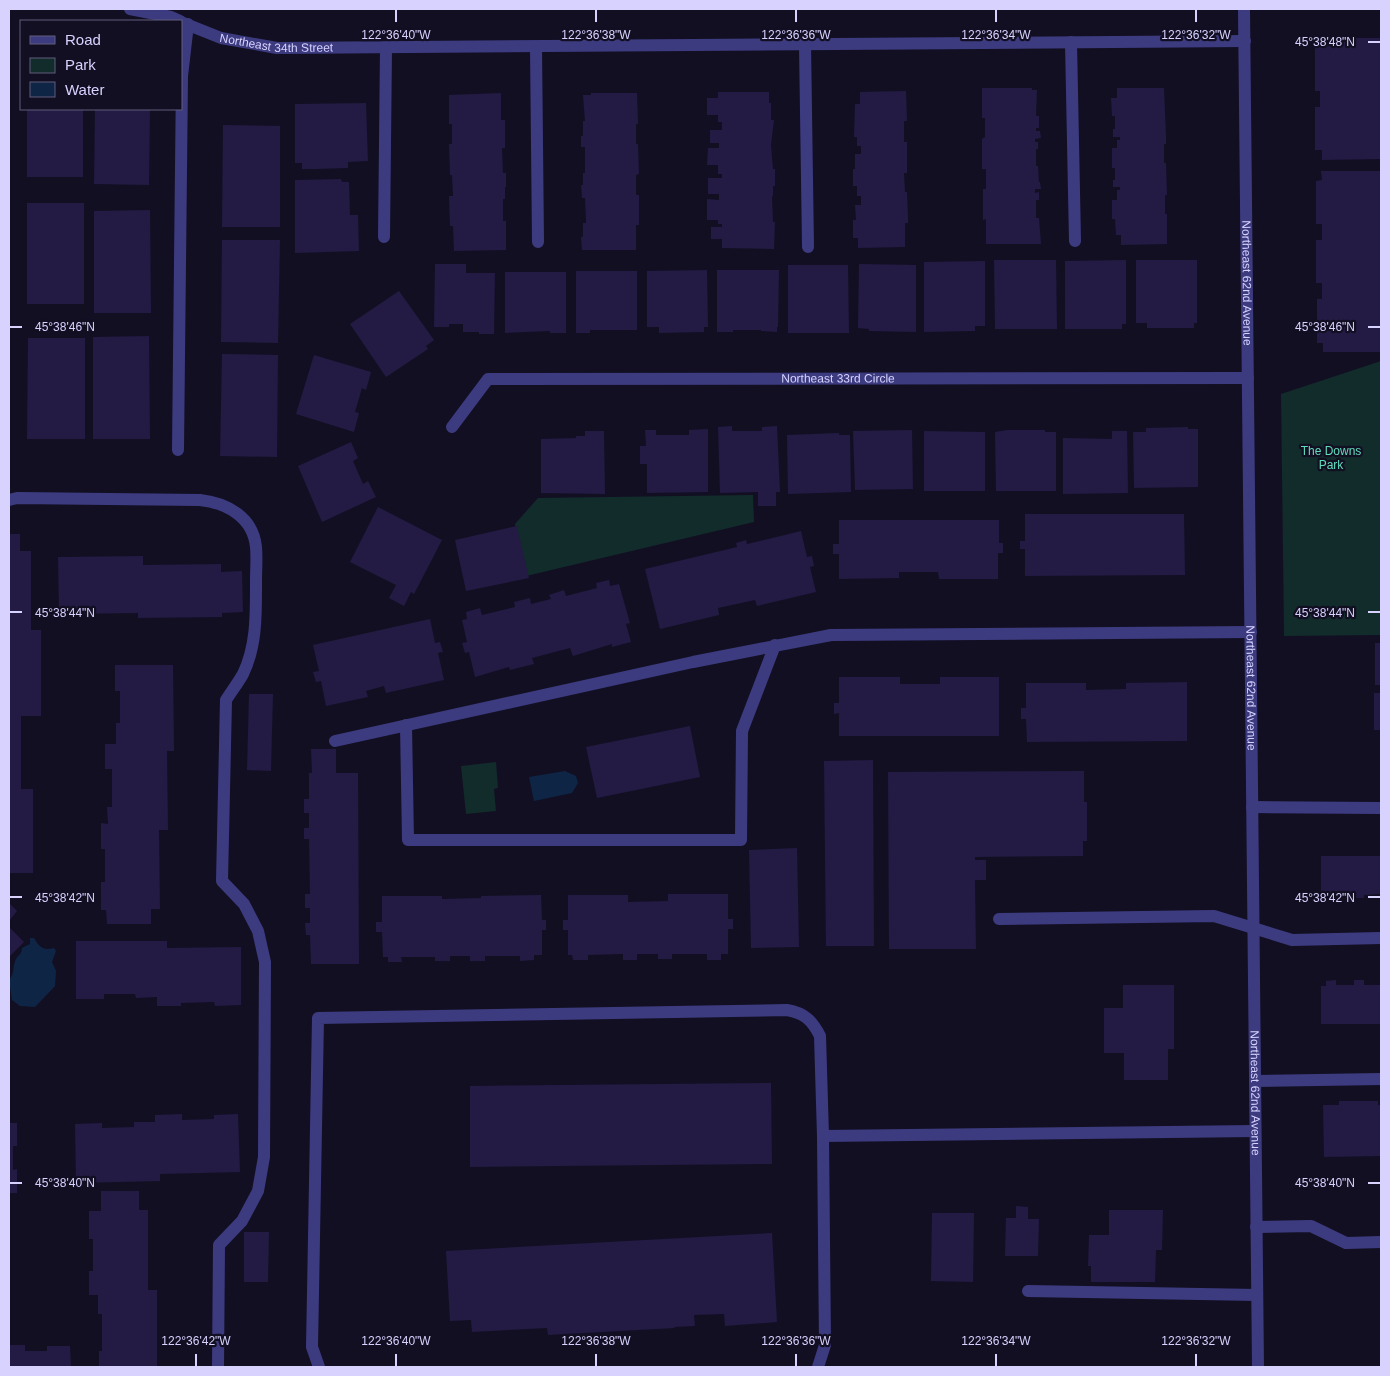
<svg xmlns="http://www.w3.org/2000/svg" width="1390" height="1376" viewBox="0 0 1390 1376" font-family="Arial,sans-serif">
<rect width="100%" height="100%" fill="#120f23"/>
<g fill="#122c2b">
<polygon points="1381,361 1381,635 1284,636 1281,394"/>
<polygon points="753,495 754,522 526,576 515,524 538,498"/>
<polygon points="496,762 498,788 494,789 496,811 466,814 461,766"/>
</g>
<g fill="#0f2546">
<polygon points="565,771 576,776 578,783 572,793 534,801 529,777"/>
<path d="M 30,938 L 34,938 C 39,947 43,951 54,948 L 56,951 L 52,962 L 56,971 L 55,986 L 35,1007 L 20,1006 L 12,1000 L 9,980 C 15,973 12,967 16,959 C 19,954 22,954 22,948 L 30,944 Z"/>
</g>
<g fill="#231b43">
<polygon points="1320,38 1381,38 1381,159 1322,160 1322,150 1315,150 1315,107 1320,107 1320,91 1315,91 1315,47 1320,47"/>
<polygon points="982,88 1032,88 1032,90 1037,90 1036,116 1039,116 1039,128 1036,128 1036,131 1040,131 1041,138 1035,139 1035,142 1038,142 1038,149 1036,149 1036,166 1038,166 1039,182 1040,182 1041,189 1035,189 1035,193 1039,192 1039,200 1036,200 1036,218 1039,218 1041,244 986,244 986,219 983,220 983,189 986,189 986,169 982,169 982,139 985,137 985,118 982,118"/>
<polygon points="1117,88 1164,88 1166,136 1166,144 1164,144 1164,163 1166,163 1167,195 1165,195 1165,214 1167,214 1167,244 1121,245 1121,235 1116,235 1115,219 1112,219 1112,200 1117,200 1117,190 1120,190 1120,187 1113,187 1113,180 1115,180 1115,168 1112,168 1112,148 1117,148 1117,140 1120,140 1120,137 1113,137 1113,129 1115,129 1115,116 1112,116 1111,98 1117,98"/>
<polygon points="906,91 907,121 904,121 904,142 907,142 907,173 904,173 905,192 907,192 908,217 908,223 905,223 905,247 858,248 858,238 853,238 853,220 856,220 855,205 861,205 861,196 857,196 857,186 853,186 853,169 855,169 855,154 861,154 861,146 857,146 857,137 854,137 855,104 860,104 860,92"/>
<polygon points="718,92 769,92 769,103 771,103 771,120 774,120 771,145 773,169 775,169 775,186 773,186 773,196 772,196 773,222 775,222 774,249 722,248 722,239 711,239 711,227 722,227 722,224 718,224 718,220 707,220 707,199 719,200 719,194 708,194 708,178 722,178 722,174 718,174 718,165 707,165 708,148 719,148 719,143 710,143 710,130 722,130 722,122 718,122 718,115 707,115 707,98 718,98"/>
<polygon points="501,93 501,120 505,120 505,148 502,148 503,173 506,173 506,187 505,187 505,199 503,199 503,221 506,221 506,250 454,251 453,226 450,226 449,196 453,196 452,175 450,175 449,144 452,144 452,124 449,124 449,95"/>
<polygon points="591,93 637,93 638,124 636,124 636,144 638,144 639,174 636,175 636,195 639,195 639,225 636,225 636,250 582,250 581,237 583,237 583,223 586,223 586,220 585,198 582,198 581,185 583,185 583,173 585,173 585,147 581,147 581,136 583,136 583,121 585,121 583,95 591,95"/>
<polygon points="366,103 368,161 348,162 348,168 316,169 302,169 302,163 295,163 295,104"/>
<rect x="27" y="109" width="56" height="68"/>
<polygon points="95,109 150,109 149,185 94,184"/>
<polygon points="223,125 280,126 280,227 222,227"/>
<polygon points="1321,171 1381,171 1381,352 1323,352 1323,343 1317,343 1317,299 1322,299 1322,283 1316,283 1316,240 1322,240 1322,224 1316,224 1316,181 1322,180"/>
<polygon points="341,179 342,182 349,182 350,215 358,215 359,251 295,253 295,180"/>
<rect x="27" y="203" width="57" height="101"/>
<polygon points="150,210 151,313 94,313 94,211"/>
<polygon points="222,240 280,240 278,343 221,342"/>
<polygon points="994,260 1056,260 1057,329 995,329"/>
<polygon points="1126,260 1126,324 1122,324 1122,329 1065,329 1065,261"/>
<polygon points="1136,260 1197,260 1197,323 1194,323 1194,328 1147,328 1147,323 1136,323"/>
<polygon points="985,261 985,326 975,326 975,331 924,332 924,262"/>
<polygon points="435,264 466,264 466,273 495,273 494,334 479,334 479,332 463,332 463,324 449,324 449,327 434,327"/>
<polygon points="859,264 916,265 916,332 869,331 869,329 858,328"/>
<polygon points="788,265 848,265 849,333 788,333"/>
<polygon points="707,270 708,327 704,327 704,332 659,333 659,327 647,327 647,271"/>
<polygon points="717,270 779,270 778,327 777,327 777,332 761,331 761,330 733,330 733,332 717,332"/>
<polygon points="576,271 637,271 637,330 590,330 590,333 576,333"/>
<polygon points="505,272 566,272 566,333 550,333 550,331 505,333"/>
<polygon points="399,291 434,340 426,346 428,349 386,377 350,324"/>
<polygon points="149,336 150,439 93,439 93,337"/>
<polygon points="28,338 85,338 85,439 27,439"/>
<polygon points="222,354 278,355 277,457 220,456"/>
<polygon points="314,355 371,372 366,390 362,388 355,412 359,413 354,432 296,414"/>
<polygon points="732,426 732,431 762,431 762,427 777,426 780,492 776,492 776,506 758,506 758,492 720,493 718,427"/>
<polygon points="1188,427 1188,429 1198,429 1198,487 1134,488 1133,432 1146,432 1146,428"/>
<polygon points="708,429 708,492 647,493 647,464 640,464 640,446 646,446 645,430 656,430 656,435 689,435 689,430"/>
<polygon points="912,430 913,489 855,490 853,431"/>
<polygon points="1007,430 1045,430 1045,432 1056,432 1056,491 996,491 995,432"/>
<polygon points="585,431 604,431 605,494 541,493 541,439 576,438 576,436 585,436"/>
<polygon points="924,431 985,432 985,491 924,491"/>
<polygon points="1112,431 1127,431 1128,493 1063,494 1063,438 1112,439"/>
<polygon points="839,433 839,435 850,435 851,492 788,494 787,435"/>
<polygon points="351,442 358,458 353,461 363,484 368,481 376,497 322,522 298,466"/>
<polygon points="378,507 442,540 414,594 411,592 404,606 389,598 396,585 350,562"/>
<polygon points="1025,514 1184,514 1185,575 1025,576 1025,549 1020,549 1020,541 1025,541"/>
<polygon points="839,520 999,520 999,543 1003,543 1003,553 998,553 998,579 939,579 938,572 899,572 899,578 839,579 839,554 833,554 833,544 839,544"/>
<polygon points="517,526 529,578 466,591 455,540"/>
<polygon points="801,531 807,557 812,556 814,566 810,567 816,592 757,606 755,600 718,608 719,615 660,629 645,569 737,547 736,543 746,540 747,544"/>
<polygon points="9,534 20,534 20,551 31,551 31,630 41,630 41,716 21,716 21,789 33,789 33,873 9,873"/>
<polygon points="143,556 143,565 221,564 221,572 242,571 243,612 222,613 222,617 138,618 138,613 59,614 58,557"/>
<polygon points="609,580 610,586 619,584 630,623 626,624 631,642 612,647 612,644 573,656 570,648 532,658 534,664 510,670 509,667 475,677 469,652 465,653 462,643 467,642 462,620 467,619 466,612 480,608 482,615 515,607 514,602 530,598 531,604 551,599 549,595 564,590 566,596 597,588 596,583"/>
<polygon points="430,619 435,643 440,642 443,652 438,653 444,680 386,693 384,686 366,691 368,697 326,706 321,681 316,682 313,672 319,671 313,645"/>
<rect x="1375" y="643" width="6" height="42"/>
<polygon points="115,665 173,665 174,751 167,751 168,830 159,830 160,909 151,909 151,924 107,924 106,910 101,910 101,882 105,882 105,849 101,849 101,823 108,824 107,807 112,807 112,769 105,769 105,744 116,744 116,723 120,723 120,691 115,691"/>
<polygon points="839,677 900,677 900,684 940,684 940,677 999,677 999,736 839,736 839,713 834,714 834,703 839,703"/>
<polygon points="1187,682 1187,741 1027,742 1026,719 1021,719 1021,708 1026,708 1026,683 1086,683 1086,690 1126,689 1126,683"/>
<rect x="1374" y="693" width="7" height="37"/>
<polygon points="249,694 273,694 271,771 247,770"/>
<polygon points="690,726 700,777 597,798 586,747"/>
<polygon points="311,749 336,749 336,773 358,773 359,964 311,964 310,935 306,935 305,923 310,923 310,908 305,908 305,894 310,894 309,839 304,839 304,828 309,828 309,813 304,813 304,799 309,799 309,773 312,773"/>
<polygon points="873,760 874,946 826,946 824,761"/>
<polygon points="1084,771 1084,802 1087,802 1087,841 1083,841 1083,856 975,857 975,860 986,860 986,880 975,880 976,949 889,949 888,772"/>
<polygon points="797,848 799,947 751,948 749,850"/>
<polygon points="1321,856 1381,856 1381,894 1364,895 1364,898 1354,898 1354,895 1336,895 1336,898 1326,898 1325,895 1321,895"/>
<polygon points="668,894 728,894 728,919 733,919 733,929 728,929 728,954 721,954 721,960 707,960 707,954 672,954 672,959 658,959 658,954 637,954 637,960 623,960 623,954 588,955 588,960 573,960 572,955 568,955 568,930 563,930 563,920 568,920 568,895 628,895 628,902 668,901"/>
<polygon points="541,895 542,920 546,920 546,930 542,930 542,955 534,955 534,960 520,961 520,956 485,956 485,961 470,961 470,956 450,956 450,961 435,961 435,957 401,957 402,962 388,962 388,957 383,957 382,932 376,932 376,922 382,922 382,896 442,896 442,899 481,898 481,896"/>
<polygon points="9,903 17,911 9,921"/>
<polygon points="9,927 24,942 9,957"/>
<polygon points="76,941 167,941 167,948 241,947 241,1005 215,1006 214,1002 181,1003 181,1006 157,1006 157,997 136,998 135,994 104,994 104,999 76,999"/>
<polygon points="1336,980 1336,985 1354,985 1354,980 1364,980 1364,985 1381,985 1381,1024 1321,1024 1321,986 1326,986 1326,981"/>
<polygon points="1123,985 1174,985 1174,1049 1168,1049 1168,1080 1124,1080 1124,1053 1104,1053 1104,1008 1123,1008"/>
<polygon points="771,1083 772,1164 470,1167 470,1086"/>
<polygon points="1339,1101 1378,1101 1378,1105 1381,1105 1381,1156 1324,1157 1323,1105 1339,1105"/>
<polygon points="182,1114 182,1120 214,1119 214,1115 238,1114 240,1172 160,1174 160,1181 76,1183 75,1124 102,1123 102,1128 134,1127 134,1122 155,1122 155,1115"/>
<polygon points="9,1123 17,1123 17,1146 13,1146 13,1170 17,1169 17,1193 9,1193"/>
<polygon points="101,1191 139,1191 139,1210 148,1210 148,1290 157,1290 157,1367 99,1367 99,1351 102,1351 102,1314 98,1314 98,1295 89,1295 89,1271 93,1271 93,1239 89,1239 89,1211 101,1211"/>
<polygon points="1016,1206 1028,1207 1028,1219 1039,1219 1038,1256 1005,1256 1006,1218 1016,1218"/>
<polygon points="1109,1210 1163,1210 1162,1250 1156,1250 1155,1282 1091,1282 1091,1266 1088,1266 1089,1235 1109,1235"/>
<polygon points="932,1213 974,1213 973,1282 931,1281"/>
<polygon points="244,1232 269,1232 268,1282 244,1282"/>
<polygon points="772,1233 777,1322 725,1326 724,1314 694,1315 695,1326 674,1327 675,1328 548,1335 547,1328 472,1332 471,1320 450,1321 446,1251"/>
<polygon points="9,1345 25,1345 25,1351 47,1351 47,1346 70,1346 71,1367 9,1367"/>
</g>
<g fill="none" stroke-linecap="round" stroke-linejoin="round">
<g stroke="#3d3b80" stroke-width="12">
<polyline points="130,9 171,17 180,21"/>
<path id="s1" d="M 1244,9 L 1258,1367"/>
<path id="s2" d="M 181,22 L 221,38 L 277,48 L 1245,41"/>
<polyline points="1071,42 1075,241"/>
<polyline points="805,44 808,247"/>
<polyline points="536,47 538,242"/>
<polyline points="384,237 386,48"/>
<path id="s3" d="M 452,427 L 488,379 L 1248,378"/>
<polyline points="178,450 182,76 188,24"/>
<path d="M 9,500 L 17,498 L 200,500 C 227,503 253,517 256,547 C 257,558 256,570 256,581 C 256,613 257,645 243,674 C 238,683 231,692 226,700 L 222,881 L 244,904 L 258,931 L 265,962 L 264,1157 L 258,1191 L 242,1221 L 219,1245 L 218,1367"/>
<polyline points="406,725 408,840 741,840 742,731 775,645"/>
<polyline points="335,741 693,662 831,635 1251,632"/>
<polyline points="1252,807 1381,808"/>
<polyline points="999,919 1214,916 1292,940 1381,938"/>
<polyline points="1255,1081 1381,1079"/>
<polyline points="823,1136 1255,1131"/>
<polyline points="1256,1227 1311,1226 1346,1243 1381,1242"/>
<polyline points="1028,1291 1257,1295"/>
<path d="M 319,1367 L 312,1347 L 318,1018 L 787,1010 C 804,1013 812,1020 820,1036 L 823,1136 L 825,1345 L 818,1367"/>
</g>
</g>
<path fill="none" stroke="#d7d2fe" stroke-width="2" d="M 396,10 L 396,22M 596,10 L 596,22M 796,10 L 796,22M 996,10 L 996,22M 1196,10 L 1196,22M 1368,42 L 1380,42M 10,327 L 22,327M 1368,327 L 1380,327M 10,612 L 22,612M 1368,612 L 1380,612M 10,897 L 22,897M 1368,897 L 1380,897M 10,1183 L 22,1183M 1368,1183 L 1380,1183M 196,1354 L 196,1366M 396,1354 L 396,1366M 596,1354 L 596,1366M 796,1354 L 796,1366M 996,1354 L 996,1366M 1196,1354 L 1196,1366"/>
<g text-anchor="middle" stroke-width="4.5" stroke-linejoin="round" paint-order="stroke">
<g font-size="12" fill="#d7d2fe" stroke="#120f23">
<text dy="4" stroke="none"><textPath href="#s2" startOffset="99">Northeast 34th Street</textPath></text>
<text dy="4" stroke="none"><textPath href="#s1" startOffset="274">Northeast 62nd Avenue</textPath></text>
<text dy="4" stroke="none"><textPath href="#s3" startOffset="410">Northeast 33rd Circle</textPath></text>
<text dy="4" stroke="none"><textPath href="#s1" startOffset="679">Northeast 62nd Avenue</textPath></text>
<text dy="4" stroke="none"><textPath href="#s1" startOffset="1084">Northeast 62nd Avenue</textPath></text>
</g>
<g font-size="12" fill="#60dbbc" stroke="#120f23">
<text x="1331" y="455">The Downs<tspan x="1331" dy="14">Park</tspan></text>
</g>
</g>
<g font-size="12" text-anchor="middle" fill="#d7d2fe" stroke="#120f23" stroke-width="4.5" stroke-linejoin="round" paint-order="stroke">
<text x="396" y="39">122°36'40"W</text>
<text x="596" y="39">122°36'38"W</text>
<text x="796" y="39">122°36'36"W</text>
<text x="996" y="39">122°36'34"W</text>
<text x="1196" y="39">122°36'32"W</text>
<text x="1325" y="46">45°38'48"N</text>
<text x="65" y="331">45°38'46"N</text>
<text x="1325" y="331">45°38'46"N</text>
<text x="65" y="617">45°38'44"N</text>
<text x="1325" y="617">45°38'44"N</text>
<text x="65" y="902">45°38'42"N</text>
<text x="1325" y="902">45°38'42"N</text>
<text x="65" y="1187">45°38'40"N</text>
<text x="1325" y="1187">45°38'40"N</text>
<text x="196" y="1345">122°36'42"W</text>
<text x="396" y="1345">122°36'40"W</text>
<text x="596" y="1345">122°36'38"W</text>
<text x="796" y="1345">122°36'36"W</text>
<text x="996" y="1345">122°36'34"W</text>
<text x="1196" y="1345">122°36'32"W</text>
</g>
<rect width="1390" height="1376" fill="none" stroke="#d7d2fe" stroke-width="20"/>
<rect x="20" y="20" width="162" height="90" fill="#120f23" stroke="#615d7b"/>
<rect x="30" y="36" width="25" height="8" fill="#3d3b80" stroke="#615d7b"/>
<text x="65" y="45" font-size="15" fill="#d7d2fe">Road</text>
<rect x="30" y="58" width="25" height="15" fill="#122c2b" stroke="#615d7b"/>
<text x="65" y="70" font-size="15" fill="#d7d2fe">Park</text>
<rect x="30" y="82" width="25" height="15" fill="#0f2546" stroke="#615d7b"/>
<text x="65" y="95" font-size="15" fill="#d7d2fe">Water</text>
</svg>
